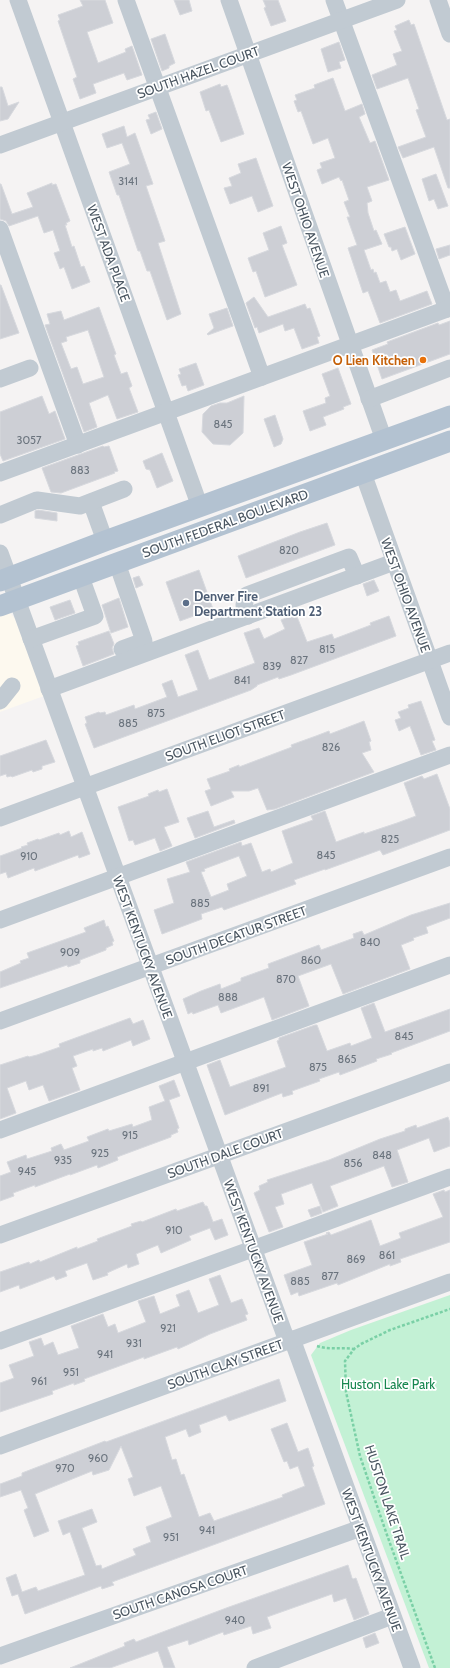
<svg xmlns="http://www.w3.org/2000/svg" width="450" height="1668" viewBox="0 0 450 1668" font-family="Cabin,sans-serif">
<rect width="100%" height="100%" fill="#f5f3f3"/>
<polygon fill="#fdf9ef" points="0,610 8,610 15,619 44,696 0,712"/>
<polygon fill="#c3f1d5" points="450,1295 450,1668 429,1668 311,1355 320,1343 351,1330"/>
<g fill="#cdcfd5" stroke="#d7d9de" fill-rule="evenodd">
<polygon points="80,0 105,0 113,23 87,32 98,63 126,52 125,49 132,46 142,75 127,80 124,73 93,84 96,93 80,99 73,79 77,77 58,21 60,20 58,15 83,6"/>
<polygon points="174,0 189,0 192,11 180,15"/>
<polygon points="263,0 278,0 286,21 271,26 264,8 266,7"/>
<polygon points="409,20 411,25 414,24 447,120 450,119 450,188 448,188 434,147 403,158 398,147 426,137 416,110 419,109 408,78 377,89 372,75 397,65 393,54 402,51 394,31 397,30 395,26"/>
<polygon points="165,34 175,63 169,66 169,68 162,71 151,39"/>
<polygon points="339,42 345,60 339,62 341,68 328,72 321,49"/>
<polygon points="333,78 345,111 362,104 365,114 359,117 370,143 375,141 389,180 367,187 372,201 367,203 368,213 374,231 376,230 382,244 364,250 371,270 373,269 374,273 376,272 380,283 386,281 390,292 396,290 400,301 427,291 432,304 380,323 368,291 363,293 348,248 357,245 347,217 350,217 344,202 349,200 342,180 341,181 339,177 322,184 317,170 322,168 320,163 335,158 328,138 313,144 301,111 298,112 294,101 297,100 295,95 315,88 314,85"/>
<polygon points="220,84 221,87 227,85 229,90 244,134 221,142 209,110 206,111 200,92"/>
<polygon points="0,87 2,87 8,106 19,102 8,119 0,121"/>
<polygon points="156,112 162,129 151,134 146,120 150,119 148,115"/>
<polygon points="124,126 127,137 135,133 153,184 146,186 165,241 158,243 181,314 167,320 150,271 147,271 140,251 138,251 119,195 117,195 109,172 130,164 122,143 107,148 102,134"/>
<polygon points="256,158 273,206 258,212 252,196 230,204 224,188 232,186 229,178 241,173 238,164"/>
<polygon points="436,174 448,206 438,209 434,199 429,201 422,179"/>
<polygon points="52,183 52,185 56,184 70,221 66,223 67,225 65,225 72,247 74,246 81,267 84,266 90,282 72,289 64,267 60,269 54,253 60,251 53,230 44,233 38,216 9,226 6,221 0,219 0,184 1,184 12,214 33,207 27,193"/>
<polygon points="281,226 287,243 282,245 297,285 265,297 256,271 253,272 248,258 269,250 263,233"/>
<polygon points="405,227 415,254 401,260 397,249 392,251 391,247 389,247 384,234"/>
<polygon points="450,245 450,255 439,259 436,249"/>
<polygon points="0,285 1,285 19,333 0,339"/>
<polygon points="254,297 268,317 305,304 307,309 310,308 320,336 317,337 319,343 302,349 294,328 285,331 283,324 259,333 257,327 255,328 246,303"/>
<path d="M 99,307 L 116,354 L 114,355 L 121,374 L 127,372 L 132,386 L 129,388 L 138,412 L 117,419 L 108,395 L 89,403 L 97,427 L 84,432 L 45,325 L 50,324 L 47,314 L 61,311 L 64,320 ZM 88,330 L 104,377 L 83,384 L 77,367 L 71,369 L 61,343 L 67,341 L 66,337 Z"/>
<polygon points="227,308 233,326 208,335 207,334 214,328 209,314"/>
<polygon points="450,321 450,354 382,379 372,350 388,344 387,342 438,323 439,325"/>
<polygon points="196,363 204,385 188,391 186,385 182,386 178,375 181,374 179,369"/>
<polygon points="338,368 351,404 343,407 344,409 323,417 326,425 310,431 303,411 326,403 325,398 330,396 322,374"/>
<polygon points="42,396 49,414 55,411 65,439 3,461 0,454 0,412"/>
<polygon points="244,396 243,433 230,445 213,444 202,432 203,414 211,406 220,403 227,403"/>
<polygon points="275,415 283,439 281,444 274,447 264,419"/>
<polygon points="103,446 104,447 109,446 118,471 114,472 115,473 61,493 51,492 42,468"/>
<polygon points="162,453 173,481 157,488 150,470 146,469 143,461"/>
<polygon points="38,510 57,513 57,521 35,518 35,511"/>
<polygon points="327,523 335,545 246,578 238,556 300,532"/>
<polygon points="199,570 213,609 180,621 166,582"/>
<polygon points="139,576 143,585 136,588 133,578"/>
<polygon points="374,580 379,591 367,596 363,584"/>
<polygon points="119,598 128,627 111,633 102,605"/>
<polygon points="70,600 75,613 55,620 50,607"/>
<polygon points="296,614 307,642 332,634 334,639 371,625 370,623 389,616 396,636 291,675 279,679 278,677 257,685 257,686 251,690 94,748 85,724 87,723 85,717 99,712 100,713 105,712 106,715 134,705 135,709 167,697 162,684 172,680 178,697 198,690 185,655 198,650 209,680 255,663 244,633 259,628 264,639 285,629 281,620"/>
<polygon points="109,631 114,644 112,648 114,654 83,666 76,646 79,645 78,642"/>
<polygon points="421,701 435,740 432,741 436,750 421,755 410,726 399,731 395,720 401,718 398,712 409,708 408,705"/>
<polygon points="364,721 371,741 369,742 371,750 362,753 374,772 275,809 267,810 258,788 249,791 231,791 234,797 211,806 205,791 211,789 207,779 230,771 229,769 239,765 239,767 292,747 291,745 316,736 329,731 330,734"/>
<polygon points="46,740 55,762 42,766 42,769 33,772 32,770 12,777 11,776 7,777 6,774 0,776 0,756"/>
<path d="M 437,774 L 450,809 L 450,830 L 383,855 L 380,850 L 325,870 L 325,869 L 294,880 L 296,884 L 224,910 L 222,907 L 201,914 L 202,919 L 162,934 L 154,910 L 174,903 L 167,879 L 190,872 L 186,862 L 241,842 L 242,846 L 251,843 L 262,872 L 270,869 L 271,872 L 293,863 L 282,831 L 313,820 L 311,816 L 325,811 L 336,842 L 364,832 L 364,834 L 397,823 L 416,816 L 404,783 L 422,776 L 424,779 ZM 239,856 L 247,876 L 227,884 L 229,890 L 211,897 L 201,872 L 205,871 L 204,869 Z"/>
<polygon points="167,789 179,822 164,827 172,846 160,851 155,838 135,845 133,840 129,841 118,807 149,796 148,794 158,790 159,792"/>
<polygon points="208,811 214,827 234,820 235,823 195,838 187,818"/>
<polygon points="69,831 71,837 82,832 90,854 79,858 78,855 35,871 34,868 8,878 6,872 0,874 0,856 22,848 21,847 28,845 27,843 38,839 39,840 59,833 60,835"/>
<polygon points="450,903 450,918 426,927 428,933 413,938 414,940 401,945 410,969 343,994 331,964 298,976 309,1006 272,1020 264,997 221,1013 218,1005 193,1014 192,1012 188,1014 183,999 201,991 220,984 221,989 241,981 241,978 269,968 268,964 319,945 321,950 354,938 353,934 362,931 364,935 411,915"/>
<polygon points="104,920 106,927 108,926 114,941 112,942 113,945 106,948 106,950 80,960 80,963 68,967 67,965 0,988 0,972 21,963 20,961 29,958 27,953 86,932 84,928"/>
<polygon points="374,1003 385,1032 450,1009 450,1031 391,1053 392,1054 376,1059 377,1061 340,1075 339,1072 319,1079 320,1081 292,1091 293,1094 283,1097 282,1093 225,1115 207,1065 220,1060 230,1087 286,1067 277,1041 279,1040 279,1038 315,1025 317,1025 327,1051 350,1043 351,1046 372,1038 361,1008"/>
<polygon points="130,1018 133,1024 143,1020 150,1039 133,1046 131,1040 103,1051 102,1048 93,1051 93,1049 73,1056 77,1066 72,1068 80,1090 49,1101 43,1085 29,1090 26,1081 7,1088 16,1113 0,1119 0,1065 28,1056 29,1057 37,1055 60,1047 59,1044"/>
<polygon points="174,1080 180,1096 169,1100 179,1128 177,1129 178,1132 171,1135 171,1137 117,1157 118,1160 98,1168 97,1165 70,1175 70,1174 35,1187 35,1185 13,1193 14,1196 0,1201 0,1176 11,1172 7,1162 26,1155 27,1159 52,1151 51,1148 61,1144 64,1150 89,1141 87,1137 108,1129 109,1131 132,1124 133,1127 152,1120 149,1107 165,1101 159,1086"/>
<polygon points="448,1117 450,1123 450,1146 434,1152 429,1138 397,1150 408,1182 392,1187 384,1166 330,1186 338,1206 323,1212 312,1183 281,1194 284,1204 275,1207 283,1227 269,1232 254,1193 260,1190 259,1186 268,1182 267,1180 329,1160 380,1139 405,1131 405,1129 416,1125 417,1128"/>
<polygon points="444,1190 445,1192 450,1190 450,1242 400,1259 401,1262 390,1266 390,1264 338,1285 337,1283 299,1296 298,1292 291,1295 284,1275 312,1265 304,1242 328,1234 326,1233 329,1232 331,1235 371,1220 380,1246 401,1238 399,1233 443,1217 433,1194"/>
<polygon points="203,1202 205,1206 207,1206 213,1222 222,1219 228,1235 215,1240 210,1228 189,1236 191,1240 161,1253 158,1245 136,1254 139,1264 128,1268 127,1264 107,1273 108,1275 93,1280 87,1263 65,1271 67,1276 56,1280 54,1276 20,1289 19,1285 0,1292 0,1272 29,1262 30,1264 39,1260 40,1262 77,1247 77,1249 98,1241 97,1239 132,1226 131,1224 141,1221 142,1222 176,1209 177,1211"/>
<polygon points="320,1206 322,1213 311,1217 308,1210"/>
<polygon points="220,1275 231,1303 242,1299 248,1314 245,1315 247,1320 210,1334 187,1345 178,1349 177,1347 144,1359 144,1357 84,1379 85,1381 74,1385 74,1383 52,1391 53,1394 0,1412 0,1383 14,1378 9,1365 34,1356 29,1342 41,1338 44,1346 53,1342 58,1355 79,1348 71,1326 103,1314 108,1327 115,1324 118,1333 146,1322 138,1301 154,1296 160,1314 180,1306 176,1295 189,1290 198,1313 219,1305 209,1279"/>
<polygon points="279,1379 286,1401 229,1421 226,1415 199,1425 201,1432 189,1437 186,1429 165,1437 172,1460 176,1459 181,1475 184,1474 199,1517 210,1513 214,1521 283,1497 282,1495 305,1486 298,1466 290,1469 287,1461 284,1462 271,1429 287,1423 298,1452 308,1448 314,1466 312,1467 325,1504 112,1582 114,1585 102,1589 101,1586 25,1614 18,1594 12,1596 6,1578 16,1574 22,1592 36,1587 38,1591 85,1575 70,1532 63,1535 58,1521 92,1509 97,1522 82,1528 96,1566 101,1565 102,1569 136,1555 133,1549 151,1542 146,1527 172,1517 161,1486 134,1496 128,1479 133,1477 121,1446 109,1470 93,1475 92,1471 35,1494 49,1531 34,1537 24,1510 28,1508 21,1490 0,1497 0,1484 22,1476 22,1473 74,1453 105,1441 106,1442"/>
<polygon points="348,1565 352,1578 353,1579 356,1578 369,1614 354,1620 346,1598 334,1602 332,1594 267,1617 271,1628 253,1634 251,1626 224,1635 223,1632 189,1645 188,1640 167,1647 175,1668 164,1668 158,1651 110,1668 70,1668 125,1646 124,1643 134,1639 136,1642 229,1607"/>
<polygon points="375,1633 379,1643 366,1648 363,1638"/>
</g>
<g fill="none" stroke-linecap="round" stroke-linejoin="round">
<g stroke="#7ad0a6" stroke-width="2.5" stroke-dasharray="3 2" stroke-linecap="butt">
<path d="M 317,1346 C 329,1350 342,1347 354,1349"/>
<polyline points="435,1668 387,1535 360,1456 346,1392 345,1361 354,1349 361,1344 390,1330 450,1309"/>
</g>
<g stroke="#c1cad2" stroke-width="17">
<polyline points="18,0 200,507"/>
<polyline points="126,0 262,377"/>
<polyline points="229,0 384,440"/>
<polyline points="334,0 447,309"/>
<polyline points="438,0 450,34"/>
<polyline points="0,145 397,0"/>
<polyline points="0,229 78,445"/>
<polyline points="0,379 30,368"/>
<polyline points="369,399 450,368"/>
<polyline points="0,473 450,308"/>
<polyline points="363,473 450,717"/>
<polyline points="91,502 105,541"/>
<polyline points="0,515 37,500 80,506 124,489"/>
<polyline points="0,553 287,1341"/>
<polyline points="117,563 144,641 122,649"/>
<polyline points="248,616 244,605 247,595 349,557 357,576"/>
<polyline points="31,639 95,616 81,577"/>
<polyline points="49,689 394,562"/>
<polyline points="0,701 12,686"/>
<polyline points="0,818 450,653"/>
<polyline points="0,920 450,755"/>
<polyline points="0,1021 450,857"/>
<polyline points="0,1130 450,965"/>
<polyline points="0,1235 450,1072"/>
<polyline points="292,1339 412,1668"/>
<polyline points="0,1341 450,1177"/>
<polyline points="0,1446 450,1282"/>
<polyline points="0,1656 361,1528"/>
<polyline points="255,1668 392,1616"/>
</g>
<g stroke="#b3c2d1" stroke-width="21">
<polyline points="0,581 105,541 450,416"/>
<polyline points="0,606 450,441"/>
</g>
</g>
<circle fill="#e8710a" stroke="#fff" stroke-width="1.5" cx="423" cy="360" r="4"/>
<circle fill="#5c6f8a" stroke="#fff" stroke-width="1.5" cx="186" cy="603" r="4"/>
<g text-anchor="middle" stroke-width="3.5" stroke-linejoin="round" paint-order="stroke">
<g font-size="11" fill="#6b747e">
<text x="128" y="185">3141</text>
<text x="223" y="428">845</text>
<text x="29" y="444">3057</text>
<text x="80" y="474">883</text>
<text x="289" y="554">820</text>
<text x="327" y="653">815</text>
<text x="299" y="664">827</text>
<text x="272" y="670">839</text>
<text x="242" y="684">841</text>
<text x="156" y="717">875</text>
<text x="128" y="727">885</text>
<text x="331" y="751">826</text>
<text x="390" y="843">825</text>
<text x="326" y="859">845</text>
<text x="29" y="860">910</text>
<text x="200" y="907">885</text>
<text x="370" y="946">840</text>
<text x="70" y="956">909</text>
<text x="311" y="964">860</text>
<text x="286" y="983">870</text>
<text x="228" y="1001">888</text>
<text x="404" y="1040">845</text>
<text x="347" y="1063">865</text>
<text x="318" y="1071">875</text>
<text x="261" y="1092">891</text>
<text x="130" y="1139">915</text>
<text x="100" y="1157">925</text>
<text x="382" y="1159">848</text>
<text x="63" y="1164">935</text>
<text x="353" y="1167">856</text>
<text x="27" y="1175">945</text>
<text x="174" y="1234">910</text>
<text x="387" y="1259">861</text>
<text x="356" y="1263">869</text>
<text x="330" y="1280">877</text>
<text x="300" y="1285">885</text>
<text x="168" y="1332">921</text>
<text x="134" y="1347">931</text>
<text x="105" y="1358">941</text>
<text x="71" y="1376">951</text>
<text x="39" y="1385">961</text>
<text x="98" y="1462">960</text>
<text x="65" y="1472">970</text>
<text x="207" y="1534">941</text>
<text x="171" y="1541">951</text>
<text x="235" y="1624">940</text>
</g>
<g font-size="13" fill="#4a5661" stroke="#fff">
<text transform="translate(198 72) rotate(-20)" y="5">SOUTH HAZEL COURT</text>
<text transform="translate(306 220) rotate(71)" y="5">WEST OHIO AVENUE</text>
<text transform="translate(109 253) rotate(70)" y="5">WEST ADA PLACE</text>
<text transform="translate(225 523) rotate(-20)" y="5">SOUTH FEDERAL BOULEVARD</text>
<text transform="translate(406 595) rotate(70)" y="5">WEST OHIO AVENUE</text>
<text transform="translate(225 735) rotate(-20)" y="5">SOUTH ELIOT STREET</text>
<text transform="translate(236 935) rotate(-20)" y="5">SOUTH DECATUR STREET</text>
<text transform="translate(143 947) rotate(70)" y="5">WEST KENTUCKY AVENUE</text>
<text transform="translate(225 1153) rotate(-20)" y="5">SOUTH DALE COURT</text>
<text transform="translate(254 1251) rotate(70)" y="5">WEST KENTUCKY AVENUE</text>
<text transform="translate(225 1364) rotate(-20)" y="5">SOUTH CLAY STREET</text>
<text transform="translate(388 1502) rotate(72)" y="5">HUSTON LAKE TRAIL</text>
<text transform="translate(372 1560) rotate(70)" y="5">WEST KENTUCKY AVENUE</text>
<text transform="translate(180 1592) rotate(-19)" y="5">SOUTH CANOSA COURT</text>
</g>
<g font-size="13" font-weight="bold" fill="#c56008" stroke="#fff" text-anchor="end">
<text x="415" y="365">O Lien Kitchen</text>
</g>
<g font-size="13" font-weight="bold" fill="#4e5e75" stroke="#fff" text-anchor="start">
<text x="194" y="601">Denver Fire<tspan x="194" dy="15">Department Station 23</tspan></text>
</g>
<g font-size="13" fill="#17864f" stroke="#fff">
<text x="388" y="1389">Huston Lake Park</text>
</g>
</g>
</svg>
